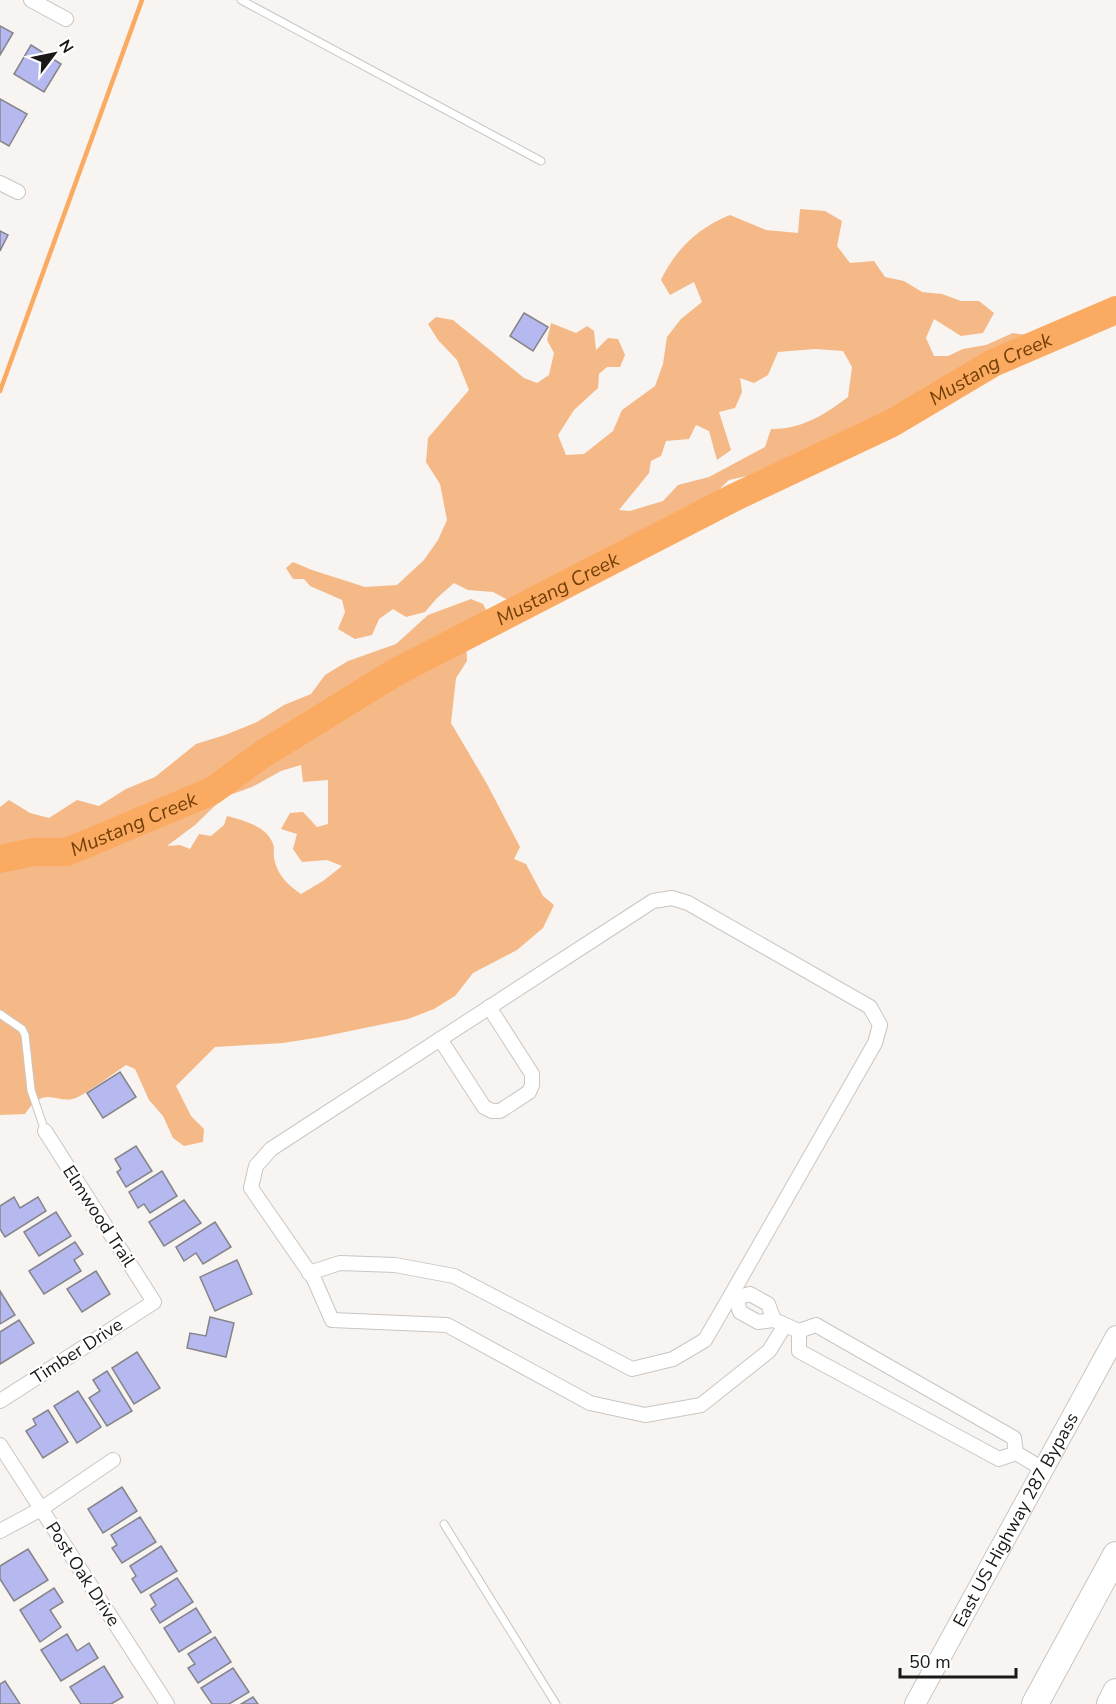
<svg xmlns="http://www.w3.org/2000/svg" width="1116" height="1704" viewBox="0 0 1116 1704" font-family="'Nunito Sans',sans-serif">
<rect width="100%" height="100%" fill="#f7f4f1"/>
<g fill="#f5b987" fill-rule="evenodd">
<path d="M 800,209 L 825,211 L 842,221 L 837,246 L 850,263 L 874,261 L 885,277 L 904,281 L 922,292 L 942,294 L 961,301 L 979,301 L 994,313 L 983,333 L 961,336 L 934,319 L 926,338 L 934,356 L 948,356 L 963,349 L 986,345 L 1013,333 L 1027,335 L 1014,348 L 994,353 L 972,368 L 942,379 L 919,395 L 824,440 L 783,468 L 729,480 L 666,540 L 629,566 L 591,561 L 514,603 L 493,592 L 468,590 L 454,583 L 437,598 L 425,612 L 406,617 L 393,609 L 379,619 L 372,635 L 355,639 L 338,629 L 345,612 L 342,600 L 310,586 L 304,579 L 293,579 L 286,568 L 293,562 L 312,570 L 365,587 L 397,585 L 424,560 L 438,540 L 447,520 L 440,484 L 426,462 L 428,438 L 469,390 L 457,360 L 438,340 L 428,324 L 436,317 L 453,320 L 524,378 L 537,383 L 549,375 L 554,353 L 547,340 L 551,323 L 576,333 L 587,326 L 594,331 L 596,350 L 608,338 L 618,339 L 625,355 L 620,367 L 607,367 L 599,374 L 598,388 L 574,410 L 558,435 L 566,455 L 584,454 L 613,431 L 622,410 L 655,386 L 663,364 L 667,337 L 681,319 L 702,302 L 694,282 L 670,295 L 661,280 C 675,250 699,227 730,215 L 766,230 L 798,233 ZM 815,349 L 843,351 L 852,367 L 848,397 C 826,414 800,430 771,429 L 765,447 L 709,477 L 678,485 L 663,501 L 630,511 L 619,510 L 649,473 L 651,461 L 661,456 L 666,441 L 689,439 L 696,425 L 709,431 L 717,460 L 731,450 L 719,412 L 735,408 L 742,392 L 740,378 L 754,383 L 768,375 L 778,352 Z"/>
<path d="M 471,599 L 483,604 L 487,612 L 485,622 L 466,633 L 467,661 L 456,678 L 451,723 L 487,784 L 520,847 L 514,859 L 526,864 L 543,896 L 554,905 L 543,928 L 517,950 L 473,973 L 455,996 L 434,1009 L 408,1019 L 321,1037 L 283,1043 L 215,1047 L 176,1086 L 191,1116 L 204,1129 L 203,1142 L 184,1146 L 173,1138 L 163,1116 L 149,1100 L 135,1069 L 126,1065 C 111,1075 95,1088 78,1097 C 57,1107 46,1082 25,1114 L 0,1115 L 0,807 L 9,800 L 30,813 L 49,818 L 77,800 L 99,806 L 126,789 L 155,777 L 196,744 L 225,735 L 257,722 L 284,705 L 311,694 L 325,675 L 348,661 L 396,644 L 428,615 ZM 301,765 L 303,782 L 328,780 L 328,824 L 317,827 L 303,812 L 290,813 L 281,829 L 297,834 L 293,849 L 302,862 L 327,860 L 342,866 L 323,881 L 301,894 C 288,885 277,875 274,858 C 273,853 275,848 273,844 C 267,826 242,820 227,816 L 224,825 L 211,836 L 199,834 L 190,849 L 180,845 L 167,846 L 195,825 L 224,797 L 252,787 L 281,771 Z"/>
</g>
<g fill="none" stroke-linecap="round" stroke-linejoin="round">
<g stroke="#fbaa62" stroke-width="4.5">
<polyline points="1115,311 1116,313"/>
<polyline points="0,391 142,0"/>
</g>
<path stroke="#fbaa62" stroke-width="28" id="s1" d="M 0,859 L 33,852 L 67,852 L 212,791 L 263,754 L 396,672 L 733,498 L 892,423 L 993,363 L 1116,310"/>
</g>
<g fill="#b6b9f0" stroke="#858589" stroke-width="1.5">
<polygon points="0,26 13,33 0,55"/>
<polygon points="31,45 61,64 44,92 14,74"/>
<polygon points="0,99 27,114 9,146 0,141"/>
<polygon points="0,231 8,235 0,251"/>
<polygon points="524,313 548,327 533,351 510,336"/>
<polygon points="120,1072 136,1097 103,1118 87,1093"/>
<polygon points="136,1146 152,1171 126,1187 117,1172 121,1169 115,1159"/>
<polygon points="162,1171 177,1196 150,1213 144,1204 138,1208 129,1192"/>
<polygon points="14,1197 20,1208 38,1197 46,1211 5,1237 0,1229 0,1206"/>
<polygon points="184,1200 201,1223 164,1246 149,1222"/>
<polygon points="56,1212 71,1236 39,1256 24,1232"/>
<polygon points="215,1222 231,1247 203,1264 196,1253 184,1261 176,1247"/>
<polygon points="75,1242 83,1254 74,1260 81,1271 44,1294 29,1271"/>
<polygon points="237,1260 252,1294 215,1311 200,1277"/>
<polygon points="96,1271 110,1294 82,1312 67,1289"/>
<polygon points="0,1291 15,1315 0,1324"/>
<polygon points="210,1317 234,1323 226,1357 187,1348 190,1333 206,1336"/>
<polygon points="19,1320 34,1343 0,1364 0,1332"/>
<polygon points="137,1352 160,1388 134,1404 112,1368"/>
<polygon points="107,1371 132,1411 107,1426 89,1398 100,1391 93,1380"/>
<polygon points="78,1391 101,1427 77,1443 54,1406"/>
<polygon points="48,1410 68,1442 43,1458 26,1431 36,1425 33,1419"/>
<polygon points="122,1487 137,1511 103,1533 88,1509"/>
<polygon points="140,1517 156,1542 122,1563 112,1548 117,1545 111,1535"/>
<polygon points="161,1546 177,1571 141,1593 132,1579 136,1576 130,1566"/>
<polygon points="28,1549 48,1580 14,1601 0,1579 0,1566"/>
<polygon points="177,1578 193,1602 160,1623 151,1609 156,1605 150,1595"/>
<polygon points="54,1588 63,1602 50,1610 61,1627 40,1642 20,1610"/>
<polygon points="196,1608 211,1632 179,1652 164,1628"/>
<polygon points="67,1634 77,1651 89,1643 98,1658 61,1681 41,1650"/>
<polygon points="215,1637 231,1662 198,1683 188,1668 195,1664 188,1654"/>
<polygon points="104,1666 123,1697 111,1704 81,1704 70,1687"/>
<polygon points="233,1668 249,1692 229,1704 212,1704 201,1688"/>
<polygon points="5,1681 20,1704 0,1704 0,1684"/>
<polygon points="253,1697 258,1704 241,1704"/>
</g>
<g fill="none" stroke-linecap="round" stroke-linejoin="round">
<defs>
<g id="service">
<polyline points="241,0 541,161"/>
<polyline points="0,1014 22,1029 25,1035 31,1090 45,1131"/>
<polyline points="444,1524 556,1704"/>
</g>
<g id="minor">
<polyline points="31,0 66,19"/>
<polyline points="0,183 18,192"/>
<polyline points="440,1039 484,1107 492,1111 500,1111 529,1092 532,1085 532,1074 489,1007"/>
<polyline points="309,1273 340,1263 395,1265 454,1276 632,1369 673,1359 705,1340 731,1295"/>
<polyline points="736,1298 750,1294 768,1304 774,1320"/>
<polyline points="785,1325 769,1351 701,1405 645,1415 590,1403 447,1325 332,1320 314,1279 251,1188 256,1166 271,1149 653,901 672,898 688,903 870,1007 880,1025 875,1043 731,1295 736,1298 740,1312 758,1322 774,1320 799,1331 816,1325 1014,1438 1016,1453"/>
<polyline points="799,1331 799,1351 999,1459 1016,1453"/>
<polyline points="0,1401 154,1302 45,1131"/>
<polyline points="0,1445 167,1704"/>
<polyline points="1016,1453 1043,1469"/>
<polyline points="0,1531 41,1509 113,1460"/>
</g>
<g id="secondary">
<path id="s2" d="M 915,1704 L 1116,1336"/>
</g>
<g id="motorway">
<polyline points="1035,1704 1116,1555"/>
<polyline points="1110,1704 1116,1692"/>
</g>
</defs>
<use href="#service" stroke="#c9c6c3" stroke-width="9"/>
<use href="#minor" stroke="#c9c6c3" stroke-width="16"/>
<use href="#secondary" stroke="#c9c6c3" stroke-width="22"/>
<use href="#motorway" stroke="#c9c6c3" stroke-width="28"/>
<use href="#service" stroke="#fff" stroke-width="7"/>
<use href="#minor" stroke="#fff" stroke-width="14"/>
<use href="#secondary" stroke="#fff" stroke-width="20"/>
<use href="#motorway" stroke="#fff" stroke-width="26"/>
</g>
<g text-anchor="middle" stroke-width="4.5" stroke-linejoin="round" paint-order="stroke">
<g font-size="18" fill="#1a1918" stroke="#fff">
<text transform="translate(99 1216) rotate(57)" y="6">Elmwood Trail</text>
<text transform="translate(77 1351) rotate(-33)" y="6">Timber Drive</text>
<text dy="6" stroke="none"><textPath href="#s2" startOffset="210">East US Highway 287 Bypass</textPath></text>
<text transform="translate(83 1574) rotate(57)" y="6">Post Oak Drive</text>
</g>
<g font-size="20" font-style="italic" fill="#733f05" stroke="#fff">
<text dy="7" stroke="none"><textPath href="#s1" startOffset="1112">Mustang Creek</textPath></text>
<text dy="7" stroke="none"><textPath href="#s1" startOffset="626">Mustang Creek</textPath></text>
<text dy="7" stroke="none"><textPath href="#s1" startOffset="140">Mustang Creek</textPath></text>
</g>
</g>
<g transform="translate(54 54) rotate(58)" stroke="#ffffff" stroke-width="4.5" paint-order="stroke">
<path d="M0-4.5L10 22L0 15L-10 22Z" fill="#1a1918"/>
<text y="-9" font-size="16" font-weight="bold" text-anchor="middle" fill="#1a1918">N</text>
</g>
<path d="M900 1668v9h116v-9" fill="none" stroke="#1a1918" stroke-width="3"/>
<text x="909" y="1668" font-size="18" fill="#1a1918" stroke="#ffffff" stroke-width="4.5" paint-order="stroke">50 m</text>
</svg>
